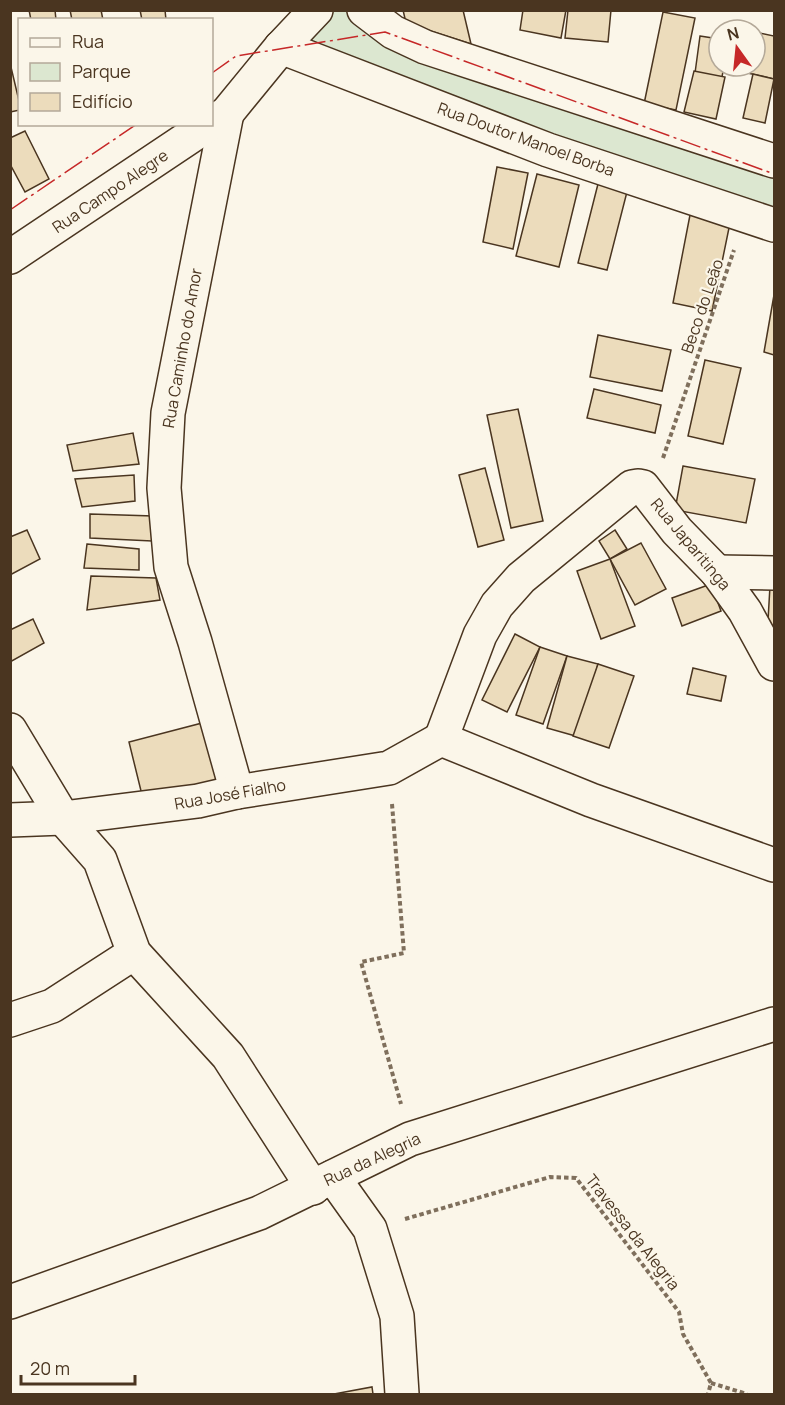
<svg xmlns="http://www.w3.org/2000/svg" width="785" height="1405" viewBox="0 0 785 1405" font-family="Manrope,sans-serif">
<rect width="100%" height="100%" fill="#fbf6e9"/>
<polygon fill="#dce7d0" stroke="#887966" stroke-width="1.5" points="324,11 371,11 396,29 774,150 774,217 289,40"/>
<g fill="#ecdcbc" stroke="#4a3520" stroke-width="1.5">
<polygon points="29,10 55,10 56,20 31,20"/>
<polygon points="70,10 101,10 103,20 72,20"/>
<polygon points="140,10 165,10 166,20 142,20"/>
<polygon points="403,10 463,10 471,44 406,23"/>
<polygon points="523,10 566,10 561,38 520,30"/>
<polygon points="568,10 611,10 608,42 565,38"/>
<polygon points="663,12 695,18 676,110 644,104"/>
<polygon points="755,32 774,36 774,79 734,70 735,66 755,66"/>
<polygon points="700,36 719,39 719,66 724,66 722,77 695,73"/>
<polygon points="10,63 20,105 20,110 10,112"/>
<polygon points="694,71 725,77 716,119 684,112"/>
<polygon points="753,74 774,79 765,123 743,118"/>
<polygon points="25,131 49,179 25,192 10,164 10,138"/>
<polygon points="497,167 528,173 513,249 483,242"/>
<polygon points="537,174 579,185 559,267 516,256"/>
<polygon points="600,176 629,184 607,270 578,263"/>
<polygon points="690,215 730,223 712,311 673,303"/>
<polygon points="774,295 774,355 764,352"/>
<polygon points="598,335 671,350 662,391 590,377"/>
<polygon points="705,360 741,368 723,444 688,436"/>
<polygon points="594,389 661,405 655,433 587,418"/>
<polygon points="518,409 543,521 511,528 487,415"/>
<polygon points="133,433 139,464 73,471 67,445"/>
<polygon points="683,466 755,479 746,523 675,510"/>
<polygon points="485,468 504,540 478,547 459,475"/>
<polygon points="134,475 135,501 82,507 75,479"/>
<polygon points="90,514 153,516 152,541 90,538"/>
<polygon points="27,530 40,559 10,575 10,537"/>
<polygon points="615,530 627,549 610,559 599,541"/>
<polygon points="641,543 666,589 635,605 610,559"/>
<polygon points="87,544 139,549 139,570 84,568"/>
<polygon points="610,559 635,626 601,639 577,571"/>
<polygon points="91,576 156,578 160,600 87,610"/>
<polygon points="711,584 721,611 682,626 672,598"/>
<polygon points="770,586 774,586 774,638 767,638"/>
<polygon points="33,619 44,643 10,662 10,630"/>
<polygon points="515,634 540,647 507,712 482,700"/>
<polygon points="540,647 567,656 543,724 516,715"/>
<polygon points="567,656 598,664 579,737 547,728"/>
<polygon points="598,664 634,676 609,748 573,736"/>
<polygon points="693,668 726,676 721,701 687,694"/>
<polygon points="206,722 222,780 143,799 129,742"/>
<polygon points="372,1387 373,1394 334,1394"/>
</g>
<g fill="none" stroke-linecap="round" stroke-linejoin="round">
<defs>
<g id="minor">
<polyline points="364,10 393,32 425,47 774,161"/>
<polyline points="281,47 548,150 774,225"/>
<polyline points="227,113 168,413 164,488 171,567 195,642 237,792"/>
<polyline points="212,123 227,113 281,47 316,10"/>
<polyline points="10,257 209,124"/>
<polyline points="717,572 774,573"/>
<polyline points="10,730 63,818 100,860 134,953 228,1056 313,1188"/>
<polyline points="441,739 480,635 497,605 521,578 632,487 638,486 643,487 677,531 717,572 745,611 774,664"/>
<polyline points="441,739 591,800 774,865"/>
<polyline points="10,820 63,818 198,801 237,792 389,768 441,739"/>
<polyline points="10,1020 52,1006 134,953"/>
<polyline points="333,1177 370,1229 397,1316 402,1394"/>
<polyline points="10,1302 259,1213 410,1139 774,1024"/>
</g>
</defs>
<use href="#minor" stroke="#4a3520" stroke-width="36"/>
<g stroke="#7f6f5c" stroke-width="4" stroke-dasharray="4.5 3" stroke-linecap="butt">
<polyline points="663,458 734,250"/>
<polyline points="392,804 404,953 361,962 401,1104"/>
<polyline points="405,1219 550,1177 576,1178 679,1312 683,1334 711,1383 708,1394"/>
<polyline points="711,1383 747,1394"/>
</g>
<use href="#minor" stroke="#fbf6e9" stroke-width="33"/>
<g stroke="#c62828" stroke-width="1.5" stroke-dasharray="21 4.5 3 4.5" stroke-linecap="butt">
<polyline points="212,73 236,56 385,32 774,174"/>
<polyline points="10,210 137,124"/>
</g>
</g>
<g text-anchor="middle" stroke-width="4.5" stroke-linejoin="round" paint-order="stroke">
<g font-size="16" fill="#4a3520" stroke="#fbf6e9">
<text transform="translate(526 139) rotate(20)" y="6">Rua Doutor Manoel Borba</text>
<text transform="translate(110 191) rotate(-34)" y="6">Rua Campo Alegre</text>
<text transform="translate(702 306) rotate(-71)" y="6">Beco do Leão</text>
<text transform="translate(182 348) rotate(-80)" y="6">Rua Caminho do Amor</text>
<text transform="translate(691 544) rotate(50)" y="6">Rua Japaritinga</text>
<text transform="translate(230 794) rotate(-10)" y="6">Rua José Fialho</text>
<text transform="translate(372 1159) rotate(-25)" y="6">Rua da Alegria</text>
<text transform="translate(633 1232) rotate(52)" y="6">Travessa da Alegria</text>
</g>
</g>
<rect width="785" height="1405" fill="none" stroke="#4a3520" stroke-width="24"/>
<rect x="18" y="18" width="195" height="108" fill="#fbf6e9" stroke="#b4a999" stroke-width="1.5"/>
<rect x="30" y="38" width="30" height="9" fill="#fbf6e9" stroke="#b4a999" stroke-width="1.5"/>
<text x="72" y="48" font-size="18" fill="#4a3520">Rua</text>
<rect x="30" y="63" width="30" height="18" fill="#dce7d0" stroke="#b4a999" stroke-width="1.5"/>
<text x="72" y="78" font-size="18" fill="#4a3520">Parque</text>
<rect x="30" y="93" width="30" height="18" fill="#ecdcbc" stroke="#b4a999" stroke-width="1.5"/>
<text x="72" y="108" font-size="18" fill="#4a3520">Edifício</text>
<g transform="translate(737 48) rotate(345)"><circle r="28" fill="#fbf6e9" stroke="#b4a999" stroke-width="1.5"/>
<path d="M0-4.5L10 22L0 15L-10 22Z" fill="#c62828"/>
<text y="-9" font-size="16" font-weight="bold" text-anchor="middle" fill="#4a3520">N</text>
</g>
<path d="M21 1375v9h114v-9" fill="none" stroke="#4a3520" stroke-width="3"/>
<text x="30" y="1375" font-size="18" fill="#4a3520" stroke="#fbf6e9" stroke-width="4.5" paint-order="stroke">20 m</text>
</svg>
